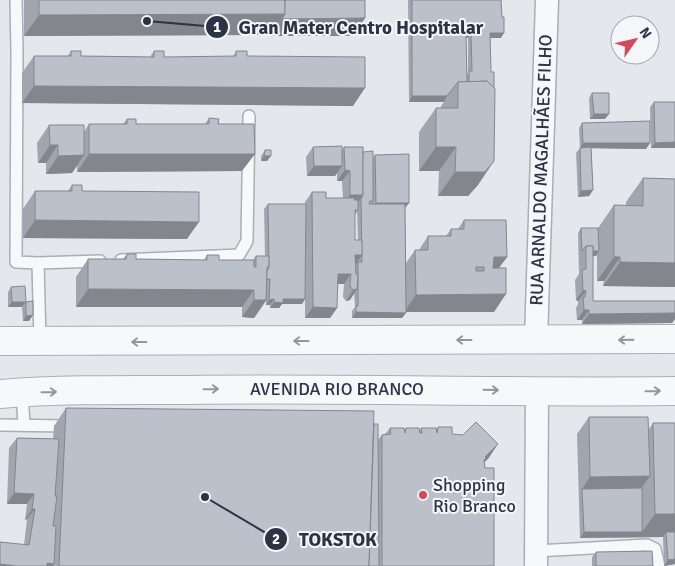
<svg xmlns="http://www.w3.org/2000/svg" width="675" height="566" viewBox="0 0 675 566" font-family="Signika,sans-serif">
<rect width="100%" height="100%" fill="#e4e7ec"/>
<g fill="none" stroke-linecap="round" stroke-linejoin="round">
<defs>
<g id="service">
<polyline points="16,1 17,53 16,262 38,263 100,261"/>
<polyline points="121,260 239,255 247,241 249,116"/>
<polyline points="38,263 40,340"/>
<polyline points="22,392 24,425"/>
<polyline points="0,425 68,426"/>
<polyline points="536,551 647,545 655,549 659,566"/>
</g>
<g id="minor">
<polyline points="536,340 547,0"/>
<polyline points="536,566 537,391"/>
</g>
<g id="tertiary">
<polyline points="0,341 675,339"/>
<path d="M 0,394 C 63,389 126,390 189,390 C 351,388 513,393 675,391"/>
</g>
</defs>
<use href="#service" stroke="#a9aeb7" stroke-width="14"/>
<use href="#minor" stroke="#a9aeb7" stroke-width="25"/>
<use href="#tertiary" stroke="#a9aeb7" stroke-width="30"/>
<use href="#service" stroke="#f7f8fa" stroke-width="11"/>
<use href="#minor" stroke="#f7f8fa" stroke-width="22"/>
<use href="#tertiary" stroke="#f7f8fa" stroke-width="28"/>
</g>
<g fill="#a1a5ae" fill-rule="evenodd">
<polygon points="24,0 365,0 365,18 353,36 270,36 270,35 24,36"/>
<path d="M 408,0 L 501,0 L 501,38 L 490,38 L 478,185 L 468,196 L 438,196 L 439,171 L 419,171 L 419,132 L 436,108 L 441,108 L 441,106 L 444,102 L 409,102 ZM 466,38 L 468,38 L 468,73 L 467,75 Z"/>
<polygon points="71,51 81,56 150,57 154,51 164,57 233,57 236,51 353,106 22,103 22,73 34,56 68,56"/>
<polygon points="592,93 605,119 590,119 589,98"/>
<polygon points="654,102 675,148 651,148 650,107"/>
<polygon points="209,118 218,124 242,171 77,172 77,166 72,173 46,174 46,163 38,163 37,143 49,125 84,132 89,124 123,124 127,119 136,124 205,124"/>
<polygon points="582,123 646,149 591,148 593,190 589,196 578,197 576,153 580,148 579,128"/>
<path d="M 313,147 L 342,150 L 344,147 L 363,152 L 373,158 L 375,155 L 409,203 L 405,208 L 406,263 L 415,250 L 419,250 L 428,236 L 446,236 L 451,229 L 458,229 L 464,220 L 507,257 L 499,268 L 494,312 L 406,312 L 402,318 L 352,318 L 352,311 L 355,307 L 354,293 L 350,300 L 346,301 L 343,297 L 344,284 L 337,284 L 337,308 L 330,318 L 305,318 L 305,299 L 302,304 L 282,304 L 279,308 L 270,308 L 270,305 L 266,305 L 266,301 L 254,318 L 242,317 L 242,307 L 76,307 L 76,277 L 88,259 L 123,259 L 127,254 L 136,259 L 204,260 L 207,255 L 219,260 L 253,260 L 256,256 L 265,256 L 264,209 L 268,204 L 305,204 L 305,202 L 312,192 L 326,198 L 343,198 L 342,181 L 337,181 L 337,173 L 335,176 L 307,176 L 306,157 ZM 357,212 L 358,240 L 355,240 L 355,215 Z"/>
<polygon points="265,150 267,161 261,161 261,156"/>
<polygon points="643,178 675,179 675,287 603,286 604,281 597,281 597,254 596,256 593,256 593,301 675,301 675,319 672,323 582,324 582,320 577,320 576,308 578,304 578,301 576,300 575,280 579,274 578,233 581,228 598,228 614,205 626,206 626,202"/>
<polygon points="72,185 82,191 187,239 23,238 23,209 35,191 68,191"/>
<polygon points="11,287 26,302 22,307 8,307 8,292"/>
<polygon points="26,302 29,321 23,321 22,307"/>
<polygon points="66,408 374,424 378,440 382,435 385,434 390,428 405,430 406,428 420,431 421,428 436,430 438,427 452,434 488,459 484,462 494,566 0,566 24,545 27,519 25,520 27,504 7,504 9,448 17,438 53,439 54,426"/>
<polygon points="589,417 649,429 653,423 675,423 675,564 664,566 663,537 580,538 577,434"/>
<polygon points="596,552 653,566 592,566 592,557"/>
</g>
<g fill="#83868d">
<polygon points="285,14 270,35 24,36 39,15"/>
<polygon points="365,18 353,36 270,36 282,19"/>
<polygon points="466,33 471,33 468,38 462,38"/>
<polygon points="490,33 504,33 501,38 486,38"/>
<polygon points="34,86 365,88 353,106 22,103"/>
<polygon points="412,96 447,96 444,102 409,102"/>
<polygon points="594,114 609,114 605,119 590,119"/>
<polygon points="675,142 675,148 651,148 655,143"/>
<polygon points="583,143 650,143 646,149 580,148"/>
<polygon points="50,145 58,145 46,163 38,163"/>
<polygon points="436,147 456,147 439,171 419,171"/>
<polygon points="89,154 255,154 242,171 77,172"/>
<polygon points="84,155 72,173 46,174 58,156"/>
<polygon points="264,156 271,156 267,161 261,161"/>
<polygon points="494,161 478,185 468,196 438,196 455,172"/>
<polygon points="314,166 342,166 335,176 307,176"/>
<polygon points="345,170 350,171 342,181 337,181"/>
<polygon points="593,190 589,196 578,197 581,191"/>
<polygon points="350,195 363,195 356,206 343,206"/>
<polygon points="376,203 409,203 405,208 372,208"/>
<polygon points="35,220 199,222 187,239 23,238"/>
<polygon points="586,251 599,251 596,256 586,257"/>
<polygon points="355,255 362,255 355,265"/>
<polygon points="494,257 507,257 494,274 481,274"/>
<polygon points="614,257 620,257 604,281 597,281"/>
<polygon points="620,262 675,263 675,287 603,286"/>
<polygon points="338,274 351,274 344,284 330,284"/>
<polygon points="88,289 254,290 242,307 76,307"/>
<polygon points="357,289 350,300 346,301 353,290"/>
<polygon points="583,290 586,291 578,301 576,300"/>
<polygon points="506,294 494,312 404,312 416,295"/>
<polygon points="274,299 270,305 266,305 269,300"/>
<polygon points="283,299 305,299 302,304 282,304 279,308 270,308 274,302"/>
<polygon points="254,300 266,300 254,318 242,317"/>
<polygon points="12,302 26,302 22,307 8,307"/>
<polygon points="313,307 337,308 330,318 305,318"/>
<polygon points="584,310 589,310 582,320 577,320"/>
<polygon points="356,312 406,313 402,318 352,318"/>
<polygon points="675,313 675,319 672,323 582,324 589,314"/>
<polygon points="33,315 29,321 23,321 26,316"/>
<polygon points="498,444 488,459 482,464 485,457"/>
<polygon points="650,476 638,493 582,489 590,477"/>
<polygon points="14,493 34,494 27,504 7,504"/>
<polygon points="32,509 35,509 27,519 25,520"/>
<polygon points="655,514 675,514 675,537 666,532 663,537 580,538 584,532 642,532"/>
<polygon points="675,559 675,564 664,566 668,560"/>
<polygon points="47,563 54,564 53,566 45,566"/>
<polygon points="0,564 16,566 0,566"/>
</g>
<g fill="#bbc0ca" stroke="#83868d" fill-rule="evenodd">
<polygon points="39,0 285,0 285,14 39,15"/>
<polygon points="285,0 365,0 365,18 282,19 285,14"/>
<polygon points="412,0 501,0 502,17 504,17 504,33 490,33 491,72 494,72 494,89 487,81 469,82 469,71 472,71 471,33 466,33 467,82 458,82 447,96 412,96"/>
<polygon points="71,51 81,51 81,56 154,57 154,51 164,51 164,57 236,56 236,51 247,51 247,56 365,57 365,88 34,86 34,56 71,56"/>
<polygon points="487,81 495,89 494,161 485,172 455,172 456,147 436,147 436,108 458,108 458,82"/>
<polygon points="592,93 609,93 609,114 594,114"/>
<polygon points="654,102 675,102 675,142 655,143"/>
<polygon points="209,118 219,119 218,124 254,124 255,154 89,154 89,124 127,124 127,119 136,119 136,124 209,124"/>
<polygon points="650,121 650,143 583,143 582,123"/>
<polygon points="49,125 84,125 84,155 58,156 58,145 50,145"/>
<polygon points="342,146 342,166 314,166 313,147"/>
<polygon points="344,147 363,147 363,195 350,195 350,171 345,170"/>
<polygon points="591,147 593,190 581,191 580,148"/>
<polygon points="265,150 271,150 271,156 264,156"/>
<polygon points="373,151 373,201 370,201 369,204 405,204 406,313 356,312 356,306 358,306 358,262 362,262 361,199 363,195 363,152"/>
<polygon points="409,154 409,203 376,203 375,155"/>
<polygon points="643,178 675,179 675,263 620,262 620,257 614,257 614,205 643,206"/>
<polygon points="72,185 82,185 82,191 199,192 199,222 35,220 35,191 72,191"/>
<polygon points="312,192 326,192 326,198 355,198 354,200 358,200 358,210 355,210 355,240 362,240 362,255 355,255 356,274 358,276 357,289 353,290 350,286 351,274 338,274 337,308 313,307"/>
<polygon points="268,204 306,204 305,299 283,299 283,303 274,302 274,299 269,300 270,279 266,279 267,271 269,267"/>
<path d="M 464,220 L 506,220 L 507,257 L 494,257 L 493,268 L 506,268 L 506,294 L 416,295 L 415,250 L 428,250 L 428,236 L 451,236 L 451,229 L 464,229 ZM 476,267 L 484,267 L 484,271 L 476,271 Z"/>
<polygon points="581,228 598,228 599,251 593,251 593,246 586,246 582,251"/>
<polygon points="586,246 593,246 593,301 675,301 675,313 589,314 589,310 584,310 583,297 585,297 586,291 583,290 582,270 586,269"/>
<polygon points="127,254 136,254 136,259 207,260 207,255 219,255 219,260 254,260 254,267 256,267 256,256 269,256 269,267 267,267 266,300 254,300 254,290 88,289 88,259 126,259"/>
<polygon points="25,286 26,302 12,302 11,287"/>
<polygon points="33,301 33,315 26,316 26,302"/>
<polygon points="66,408 374,411 369,566 59,566"/>
<polygon points="589,417 648,417 650,476 590,477"/>
<polygon points="476,422 498,444 485,457 487,457 484,460 485,468 494,468 494,566 382,566 382,435 391,434 390,428 404,428 405,433 406,428 419,428 420,433 422,433 421,428 436,428 437,433 438,427 452,427 452,434 463,435"/>
<polygon points="653,423 675,423 675,514 655,514"/>
<polygon points="374,424 378,424 379,566 369,566"/>
<polygon points="17,438 59,439 55,496 57,496 53,526 56,526 54,564 47,563 47,566 16,566 0,564 0,542 29,545 35,509 32,509 34,494 14,493"/>
<polygon points="642,488 642,532 584,532 582,489"/>
<polygon points="666,532 675,532 675,559 668,560"/>
<polygon points="652,551 653,566 596,566 596,552"/>
</g>
<defs><path id="oneway-shaft" d="M-6 0H5M1.5-3L5.5 0L1.5 3" fill="none" stroke-width="1.6" stroke-linecap="round" stroke-linejoin="round" transform="scale(1.25)"/></defs>
<g stroke="#9196a0">
<use href="#oneway-shaft" transform="translate(464 340) rotate(180)"/>
<use href="#oneway-shaft" transform="translate(626 340) rotate(179)"/>
<use href="#oneway-shaft" transform="translate(301 341) rotate(180)"/>
<use href="#oneway-shaft" transform="translate(139 342) rotate(180)"/>
<use href="#oneway-shaft" transform="translate(211 389) rotate(-1)"/>
<use href="#oneway-shaft" transform="translate(491 390) rotate(1)"/>
<use href="#oneway-shaft" transform="translate(653 391) rotate(-1)"/>
<use href="#oneway-shaft" transform="translate(49 392) rotate(-1)"/>
</g>
<circle fill="#d1495b" stroke="#f4f6f9" stroke-width="2" cx="423" cy="495" r="5"/>
<g text-anchor="middle" stroke-width="4" stroke-linejoin="round" paint-order="stroke">
<g font-size="18" fill="#2b3445" stroke="#f4f6f9">
<text transform="translate(541 170) rotate(-88)" y="6">RUA ARNALDO MAGALHÃES FILHO</text>
<text x="337" y="395">AVENIDA RIO BRANCO</text>
</g>
<g font-size="18" fill="#2b3445" stroke="#f4f6f9" text-anchor="start">
<text x="433" y="491">Shopping<tspan x="433" dy="21">Rio Branco</tspan></text>
</g>
</g>
<path fill="none" stroke="#2b3445" stroke-width="2" d="M147 21L217 27M205 497L276 539"/>
<g fill="#2b3445" stroke="#f4f6f9" stroke-width="2">
<circle cx="147" cy="21" r="5"/>
<circle cx="205" cy="497" r="5"/>
<circle cx="217" cy="27" r="12"/>
<circle cx="276" cy="539" r="12"/>
</g>
<g font-size="15" text-anchor="middle" font-weight="bold" fill="#fff">
<text x="217" y="32">1</text>
<text x="276" y="544">2</text>
</g>
<g font-size="19" text-anchor="middle" font-weight="bold" fill="#2b3445" stroke="#f4f6f9" stroke-width="4" stroke-linejoin="round" paint-order="stroke">
<text x="361" y="34">Gran Mater Centro Hospitalar</text>
<text x="338" y="546">TOKSTOK</text>
</g>
<g transform="translate(635 40) rotate(56)"><circle r="24" fill="#f4f6f9" stroke="#a4a8b1"/>
<path d="M0-4L9 19L0 12L-9 19Z" fill="#d1495b"/>
<text y="-8" font-size="14" font-weight="bold" text-anchor="middle" fill="#2b3445">N</text>
</g>
</svg>
